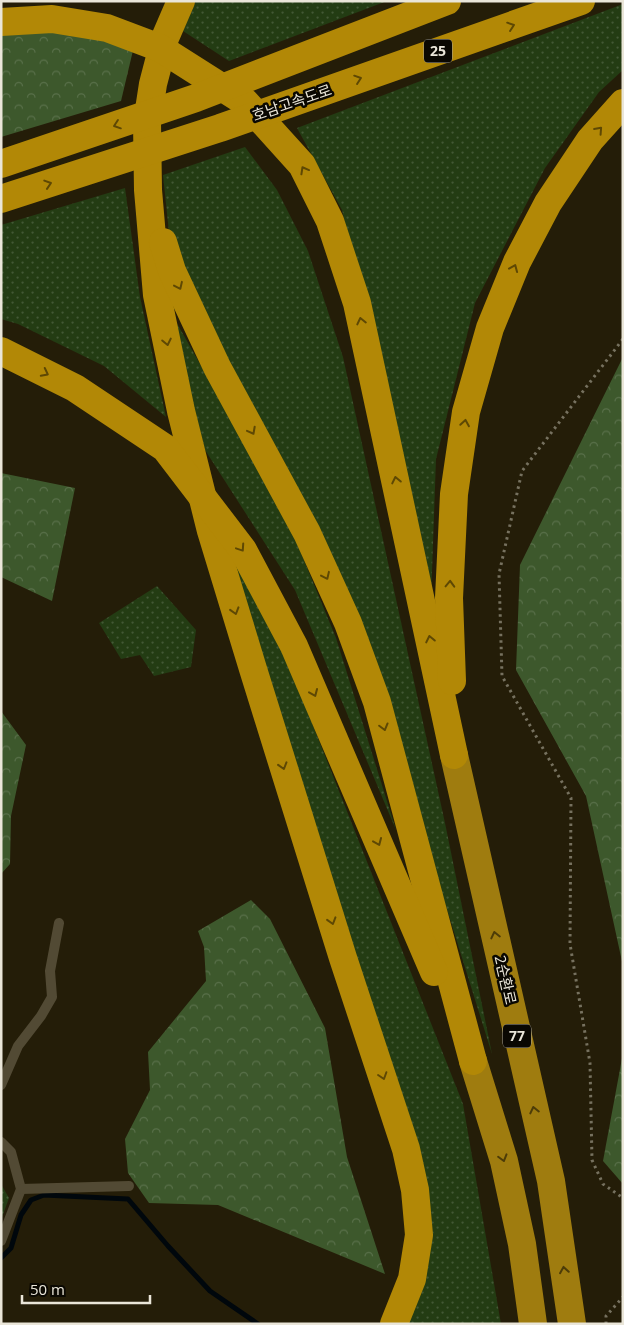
<svg xmlns="http://www.w3.org/2000/svg" width="624" height="1325" viewBox="0 0 624 1325" font-family="'Open Sans','Noto Sans KR',sans-serif">
<defs>
<pattern id="grass-dots" width="8" height="8" patternUnits="userSpaceOnUse" patternTransform="scale(1.25)"><rect width="8" height="8" fill="#233c13"/><path d="M2 2h.1M6 6h.1" fill="none" stroke="#435835" stroke-width="1.8" stroke-linecap="round"/></pattern>
<pattern id="forest-crowns" width="20" height="18" patternUnits="userSpaceOnUse" patternTransform="scale(1.25)"><rect width="20" height="18" fill="#3d582c"/><path d="M2 6a3 3 0 1 1 6 0M12 15a3 3 0 1 1 6 0" fill="none" stroke="#59704a"/></pattern>
</defs>
<rect width="100%" height="100%" fill="#241d08"/>
<g fill="url(#grass-dots)">
<polygon points="196,1 387,1 229,61 183,31"/>
<polygon points="623,4 623,70 599,92 545,168 475,303 436,459 431,600 342,210 297,128"/>
<polygon points="245,147 277,190 308,251 343,357 445,823 492,1054 368,656 286,465 186,285 170,242 163,175"/>
<polygon points="125,188 140,297 166,417 104,366 18,324 1,319 1,225"/>
<polygon points="166,304 285,514 336,638 396,830 295,590 205,450"/>
<polygon points="228,550 270,617 463,1104 501,1324 405,1324 422,1238"/>
<polygon points="157,586 196,630 191,667 154,676 140,655 121,659 99,623"/>
<polygon points="1,1184 9,1198 1,1220"/>
</g>
<g fill="url(#forest-crowns)">
<polygon points="1,26 135,42 121,101 1,137"/>
<polygon points="623,357 623,966 586,796 516,670 520,565"/>
<polygon points="1,473 75,488 52,601 1,577"/>
<polygon points="1,711 26,745 11,816 10,864 1,874"/>
<polygon points="251,900 270,919 325,1028 347,1157 385,1274 218,1205 149,1203 128,1173 125,1139 150,1090 148,1052 206,981 204,947 198,931"/>
<polygon points="623,1053 623,1184 603,1161"/>
</g>
<g fill="none" stroke-linecap="round" stroke-linejoin="round">
<polyline stroke="#00070c" stroke-width="5" points="1,1258 11,1248 21,1215 31,1200 44,1195 128,1199 168,1246 210,1291 258,1324"/>
<g stroke="#76715f" stroke-width="3" stroke-dasharray="2.5 4" stroke-linecap="butt">
<polyline points="623,339 522,471 499,574 502,676 571,798 570,944 590,1063 592,1160 603,1184 623,1198"/>
<polyline points="606,1324 606,1316 623,1297"/>
</g>
<g stroke="#524a34" stroke-width="10">
<polyline points="1,1085 18,1046 41,1016 52,997 50,971 59,923"/>
<polyline points="1,1142 11,1152 21,1189 1,1241"/>
<polyline points="21,1189 129,1186"/>
</g>
<g stroke="#9f7c0f" stroke-width="28">
<polyline points="454,755 551,1181 572,1324"/>
<polyline points="473,1061 504,1161 522,1244 533,1324"/>
</g>
<g stroke="#b28806" stroke-width="28">
<polyline points="181,1 165,38 153,84 147,123 148,190 157,295 181,411 211,531 253,669 343,958 406,1149 415,1190 419,1235 412,1279 394,1324"/>
<polyline points="1,22 52,19 107,28 160,48 245,102 302,165 330,221 357,303 454,755"/>
<polyline points="1,164 196,98 447,1"/>
<polyline points="1,199 220,128 581,1"/>
<polyline points="163,242 172,271 217,367 307,533 348,623 377,702 473,1061"/>
<polyline points="1,351 75,388 165,448 243,550 294,646 434,972"/>
<polyline points="452,681 449,598 454,494 466,412 490,328 517,262 548,203 590,140 623,103"/>
</g>
</g>
<defs><path id="oneway-chevron" d="M-2-3.5L2.5 0L-2 3.5" fill="none" stroke-width="1.6" stroke-linecap="round" stroke-linejoin="round" transform="scale(1.25)"/></defs>
<g stroke="#5e4804">
<use href="#oneway-chevron" transform="translate(511 26) rotate(-19)"/>
<use href="#oneway-chevron" transform="translate(358 79) rotate(-19)"/>
<use href="#oneway-chevron" transform="translate(117 125) rotate(161)"/>
<use href="#oneway-chevron" transform="translate(599 130) rotate(-48)"/>
<use href="#oneway-chevron" transform="translate(304 170) rotate(-119)"/>
<use href="#oneway-chevron" transform="translate(48 184) rotate(-18)"/>
<use href="#oneway-chevron" transform="translate(514 268) rotate(-67)"/>
<use href="#oneway-chevron" transform="translate(179 286) rotate(65)"/>
<use href="#oneway-chevron" transform="translate(361 321) rotate(-103)"/>
<use href="#oneway-chevron" transform="translate(167 342) rotate(78)"/>
<use href="#oneway-chevron" transform="translate(45 373) rotate(27)"/>
<use href="#oneway-chevron" transform="translate(465 423) rotate(-81)"/>
<use href="#oneway-chevron" transform="translate(252 431) rotate(62)"/>
<use href="#oneway-chevron" transform="translate(396 480) rotate(-102)"/>
<use href="#oneway-chevron" transform="translate(241 548) rotate(56)"/>
<use href="#oneway-chevron" transform="translate(326 576) rotate(65)"/>
<use href="#oneway-chevron" transform="translate(450 584) rotate(-88)"/>
<use href="#oneway-chevron" transform="translate(235 611) rotate(73)"/>
<use href="#oneway-chevron" transform="translate(430 639) rotate(-102)"/>
<use href="#oneway-chevron" transform="translate(314 693) rotate(67)"/>
<use href="#oneway-chevron" transform="translate(384 727) rotate(75)"/>
<use href="#oneway-chevron" transform="translate(283 766) rotate(73)"/>
<use href="#oneway-chevron" transform="translate(378 842) rotate(67)"/>
<use href="#oneway-chevron" transform="translate(332 921) rotate(73)"/>
<use href="#oneway-chevron" transform="translate(383 1076) rotate(72)"/>
</g>
<g stroke="#4d3c08">
<use href="#oneway-chevron" transform="translate(495 935) rotate(-103)"/>
<use href="#oneway-chevron" transform="translate(534 1110) rotate(-103)"/>
<use href="#oneway-chevron" transform="translate(503 1158) rotate(74)"/>
<use href="#oneway-chevron" transform="translate(564 1270) rotate(-99)"/>
</g>
<g text-anchor="middle" stroke-width="5" stroke-linejoin="round" paint-order="stroke">
<g fill="#0a0802" stroke="#a7a398" stroke-width="1">
<rect x="424" y="39.5" width="28" height="23" rx="4"/>
<rect x="503" y="1024.5" width="28" height="23" rx="4"/>
</g>
<g font-size="14" font-weight="bold" fill="#eae6d9">
<text x="438" y="56">25</text>
<text x="517" y="1041">77</text>
</g>
<g font-size="15" fill="#eae6d9" stroke="#0a0802">
<text transform="translate(292 103) rotate(-19)" y="5">호남고속도로</text>
<text transform="translate(505 980) rotate(77)" y="5">2순환로</text>
</g>
</g>
<rect width="624" height="1325" fill="none" stroke="#eae6d9" stroke-width="5"/>
<path d="M22 1295v8h128v-8" fill="none" stroke="#eae6d9" stroke-width="2.5"/>
<text x="30" y="1295" font-size="15" fill="#eae6d9" stroke="#0a0802" stroke-width="4" paint-order="stroke">50 m</text>
</svg>
